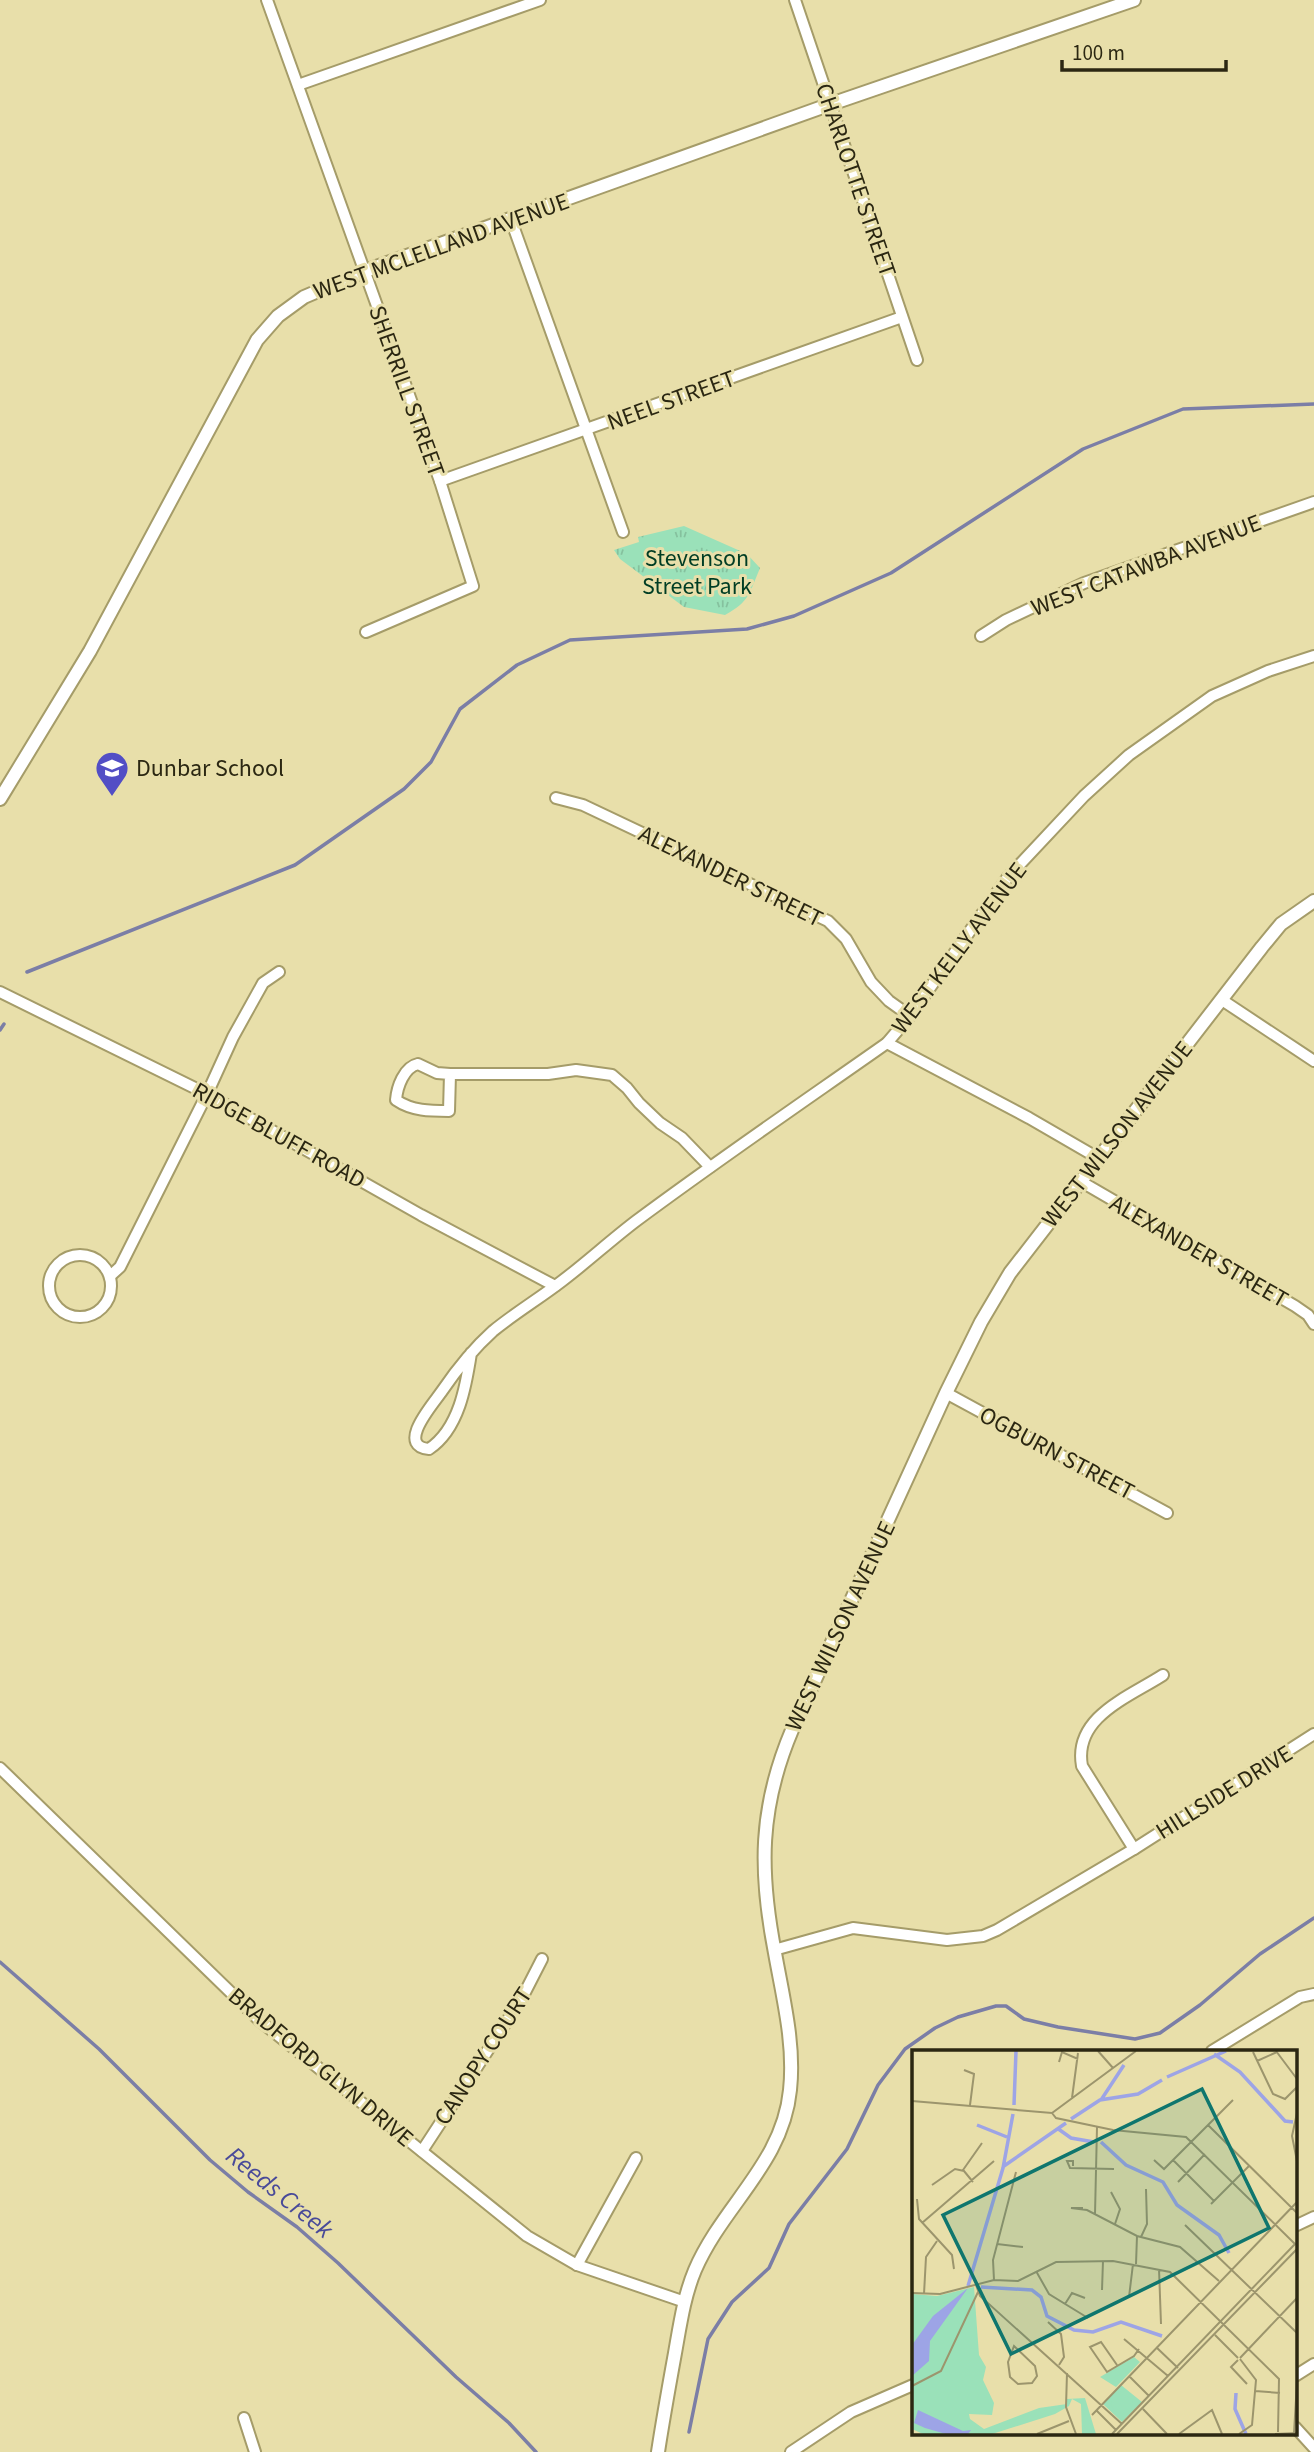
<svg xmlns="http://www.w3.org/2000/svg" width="1314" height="2452" viewBox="0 0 1314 2452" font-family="'Source Sans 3',sans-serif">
<defs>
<pattern id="grass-tufts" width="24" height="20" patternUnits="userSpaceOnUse" patternTransform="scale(1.75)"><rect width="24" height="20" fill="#9ae1b9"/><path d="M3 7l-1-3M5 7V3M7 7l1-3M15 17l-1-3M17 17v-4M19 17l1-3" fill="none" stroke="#85c19e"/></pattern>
</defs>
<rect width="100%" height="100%" fill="#e8dfaa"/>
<path fill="url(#grass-tufts)" d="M 684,526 L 747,554 L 760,568 C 749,594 750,601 725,615 L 684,607 L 620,559 L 614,550 L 639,542 L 638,537 Z"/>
<polygon fill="#9ae1b9" points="666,546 679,556 666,571 653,560"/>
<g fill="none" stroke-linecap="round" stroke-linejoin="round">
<g stroke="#7b7ea6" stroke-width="3.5">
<polyline points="27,972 295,865 404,789 431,762 460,709 517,665 570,640 747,629 794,616 891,573 1083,449 1183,409 1314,404"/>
<polyline points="0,1030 4,1024"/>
<polyline points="0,1962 99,2049 210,2160 248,2192 297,2227 338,2263 456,2377 509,2423 536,2452"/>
<polyline points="689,2432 708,2339 732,2302 769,2268 789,2224 847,2149 878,2085 905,2049 935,2028 958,2017 996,2006 1006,2006 1024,2019 1058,2027 1135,2039 1160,2033 1200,2005 1260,1954 1314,1918"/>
</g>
<defs>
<g id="minor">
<polyline points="267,0 440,481 473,586 366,632"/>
<polyline points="795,0 917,360"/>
<polyline points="298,85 540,0"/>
<polyline points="511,220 623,532"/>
<polyline points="440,481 902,317"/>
<polyline points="981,636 1006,620 1084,583 1314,502"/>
<polyline points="556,798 583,805 828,921 846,939 871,982 889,1001 910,1016"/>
<polyline points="0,992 207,1094 421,1215 555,1286"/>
<polyline points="1222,1000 1314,1061"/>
<polyline points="887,1043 1029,1118 1098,1158"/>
<path d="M 418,1064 L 437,1073 L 450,1074 L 449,1111 C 430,1111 412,1111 396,1100 C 397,1087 404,1067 418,1064 Z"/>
<polyline points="450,1074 548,1074 576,1070 612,1075 627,1088 639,1103 660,1123 682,1138 710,1167"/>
<polyline points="1080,1181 1295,1306 1308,1315 1314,1324"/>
<circle cx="80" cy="1286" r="31"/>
<polyline points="110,1276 120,1267 207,1094 233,1037 263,983 279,972"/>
<path d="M 471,1353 C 466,1386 459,1429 429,1449 C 395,1446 434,1403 442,1391 C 457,1369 473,1349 493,1331 C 515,1313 540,1298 562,1281 C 587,1262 611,1240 636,1221 C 718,1160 803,1102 887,1043 L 910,1016 L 1008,877 L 1084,796 L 1129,755 L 1212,696 L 1268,671 L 1314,656"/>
<polyline points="946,1393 1167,1513"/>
<polyline points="0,1768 259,2020 527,2236 577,2265 685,2302"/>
<path d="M 1134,1849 L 1082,1766 C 1073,1717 1129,1697 1163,1675"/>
<polyline points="774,1950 853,1928 947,1940 983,1936 997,1930 1134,1849 1314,1734"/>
<polyline points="1212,2051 1300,1997 1314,1994"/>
<polyline points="422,2151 522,1998 542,1959"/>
<polyline points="1295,2226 1314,2217"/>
<polyline points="577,2265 636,2158"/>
<polyline points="1295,2376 1314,2364"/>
<polyline points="244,2418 255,2452"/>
<polyline points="1295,2427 1314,2448"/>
<polyline points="791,2452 851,2412 913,2385"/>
</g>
<g id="tertiary">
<polyline points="0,799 90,651 257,340 278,316 304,297 365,271 831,104 1134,0"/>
<path d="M 658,2452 C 663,2419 669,2386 675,2353 C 680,2325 684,2296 695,2270 C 723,2205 783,2163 790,2090 C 795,2044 783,1998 775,1953 C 759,1871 759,1808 792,1730 L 946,1393 L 981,1322 L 1010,1273 L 1262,947 L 1281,924 L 1314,901"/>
</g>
</defs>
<use href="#minor" stroke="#a59c69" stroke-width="14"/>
<use href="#tertiary" stroke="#a59c69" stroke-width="16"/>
<use href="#minor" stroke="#fff" stroke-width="10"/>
<use href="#tertiary" stroke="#fff" stroke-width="12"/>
</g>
<defs>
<symbol id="school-pin" viewBox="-11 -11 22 30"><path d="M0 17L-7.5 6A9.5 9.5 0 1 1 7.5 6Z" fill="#524ec5" stroke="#e8dfaa"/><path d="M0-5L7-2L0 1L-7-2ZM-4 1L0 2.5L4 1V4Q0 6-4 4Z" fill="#fff"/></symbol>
</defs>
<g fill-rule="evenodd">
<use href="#school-pin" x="93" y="749" width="38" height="52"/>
</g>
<g text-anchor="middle" stroke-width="6" stroke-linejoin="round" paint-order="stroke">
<g font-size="24" fill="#2b2712" stroke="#e8dfaa">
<text transform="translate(856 180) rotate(71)" y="8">CHARLOTTE STREET</text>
<text transform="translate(441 246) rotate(-20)" y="8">WEST MCLELLAND AVENUE</text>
<text transform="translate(407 391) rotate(70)" y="8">SHERRILL STREET</text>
<text transform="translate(671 400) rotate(-20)" y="8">NEEL STREET</text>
<text transform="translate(1146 565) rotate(-21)" y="8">WEST CATAWBA AVENUE</text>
<text transform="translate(731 876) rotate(26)" y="8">ALEXANDER STREET</text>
<text transform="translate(959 948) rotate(-53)" y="8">WEST KELLY AVENUE</text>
<text transform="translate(1117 1134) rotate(-52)" y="8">WEST WILSON AVENUE</text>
<text transform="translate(279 1135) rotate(29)" y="8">RIDGE BLUFF ROAD</text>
<text transform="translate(1199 1251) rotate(30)" y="8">ALEXANDER STREET</text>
<text transform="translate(1057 1453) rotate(28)" y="8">OGBURN STREET</text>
<text transform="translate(840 1626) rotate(-65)" y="8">WEST WILSON AVENUE</text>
<text transform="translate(1224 1792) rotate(-32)" y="8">HILLSIDE DRIVE</text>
<text transform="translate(483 2056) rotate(-57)" y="8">CANOPY COURT</text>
<text transform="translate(321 2067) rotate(40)" y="8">BRADFORD GLYN DRIVE</text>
</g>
<g font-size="24" fill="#003d24" stroke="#e8dfaa">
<text x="697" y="566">Stevenson<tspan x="697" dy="28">Street Park</tspan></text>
</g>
<g font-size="24" fill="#2b2712" stroke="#e8dfaa" text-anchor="start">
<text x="136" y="776">Dunbar School</text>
</g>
<g font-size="26" font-style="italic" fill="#494a99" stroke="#e8dfaa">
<text transform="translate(280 2192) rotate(39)" y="9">Reeds Creek</text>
</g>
</g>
<g transform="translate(912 2050)">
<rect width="385" height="385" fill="#e8dfaa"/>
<path d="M 62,237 L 67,305 L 74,317 L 71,330 L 82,353 L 80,365 L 57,364 L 58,369 L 72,379 L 127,358 L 155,354 L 155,349 L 173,348 L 184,384 L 170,384 L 169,354 L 160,349 L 157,356 L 143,364 L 80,384 L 11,384 L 0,379 L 0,244 L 25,246 ZM 222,307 L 228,312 L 204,337 L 188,327 ZM 209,335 L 230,352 L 210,372 L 191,354 Z" fill="#9ae1b9"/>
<path d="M199 352a11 11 0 1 1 22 0a11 11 0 1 1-22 0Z" fill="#9ae1b9"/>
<path d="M 56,238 L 18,291 L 17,311 L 0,326 L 0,295 L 21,266 ZM 6,360 L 51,381 L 59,380 L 56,384 L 34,384 L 13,378 L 2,373 Z" fill="#9da4e6"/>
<path fill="none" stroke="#9da4e6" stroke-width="3.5" d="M 302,4 L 328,22 L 373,71 L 381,72M 255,27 L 314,1M 189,50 L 212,15M 102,55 L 104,1M 159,69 L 188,50 L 226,44 L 250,30M 65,75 L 95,87M 145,78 L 159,88 L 182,92M 189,92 L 214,115 L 251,132 L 265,155 L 307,185 L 317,203M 92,116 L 154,73M 56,236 L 91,118 L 101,64M 69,237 L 120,240 L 129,247 L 135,266 L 162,280 L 181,282 L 209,272 L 250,286M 324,343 L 323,359 L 334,384"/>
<path fill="none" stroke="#9c956d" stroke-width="2" d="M 186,1 L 201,18M 364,1 L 385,29M 341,2 L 361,44 L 373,49 L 385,37M 345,11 L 365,2M 147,12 L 150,2 L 166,9M 52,20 L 62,24 L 58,55M 160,48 L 166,3M 0,51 L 140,63 L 224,1M 140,63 L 144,68 L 201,80 L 274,87 L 383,194 L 200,384M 385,63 L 380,86 L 385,111M 296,75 L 385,163M 242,110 L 252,119 L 321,50M 261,110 L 302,151M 161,116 L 161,111 L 155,111 L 158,118 L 202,119M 51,120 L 70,93M 266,132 L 293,104M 20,135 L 43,119 L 52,121 L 61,132M 199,142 L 208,159 L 203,174M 5,149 L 7,169 L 40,205 L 42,219M 299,154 L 337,116M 171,158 L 159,158 L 175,160 L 225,186 L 268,197 L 307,231M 183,164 L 185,77M 10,173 L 82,111M 273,175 L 385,283M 229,187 L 235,174 L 234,139M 85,194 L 111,197M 224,214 L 225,186M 247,219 L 249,274M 124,221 L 137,244 L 176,268M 82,230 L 81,210 L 104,122M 64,235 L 68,246 L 210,374M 190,240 L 191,211M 0,243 L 28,244 L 82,230 L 106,231 L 144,212 L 201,211 L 258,222 L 367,329 L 366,382M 12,244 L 14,207 L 25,191M 217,247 L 221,214M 153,254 L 160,243 L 173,248M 136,272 L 149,284 L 152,307 L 147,315M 303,285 L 326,308M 212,289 L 256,326M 102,296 L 123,316 L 125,326 L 120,333 L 106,334 L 98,327 L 96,312 ZM 244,297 L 266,318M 328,308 L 385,248M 326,310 L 319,317 L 335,334M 205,315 L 189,292 L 178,297 L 195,322 L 222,306 L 227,299M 155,323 L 154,357 L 164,384M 217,326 L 237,346M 0,336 L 29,321 L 66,242M 343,341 L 368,343M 231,359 L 255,384M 184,360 L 204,380M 180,365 L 385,152M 382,383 L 385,332M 125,384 L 157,371M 205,384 L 385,199M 267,384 L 300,360 L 310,384M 327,384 L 340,375 L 344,330 L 328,309M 363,384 L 385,383"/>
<path fill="#0f766e" fill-opacity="0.15" stroke="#0f766e" stroke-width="3.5" d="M 290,39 L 357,178 L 99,304 L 31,165 Z"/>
<rect width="385" height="385" fill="none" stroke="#2b2712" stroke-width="3.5"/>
</g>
<path d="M1062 60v10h164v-10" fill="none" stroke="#2b2712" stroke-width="3.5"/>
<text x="1072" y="60" font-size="21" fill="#2b2712" stroke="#e8dfaa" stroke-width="5" paint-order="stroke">100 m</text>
</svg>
